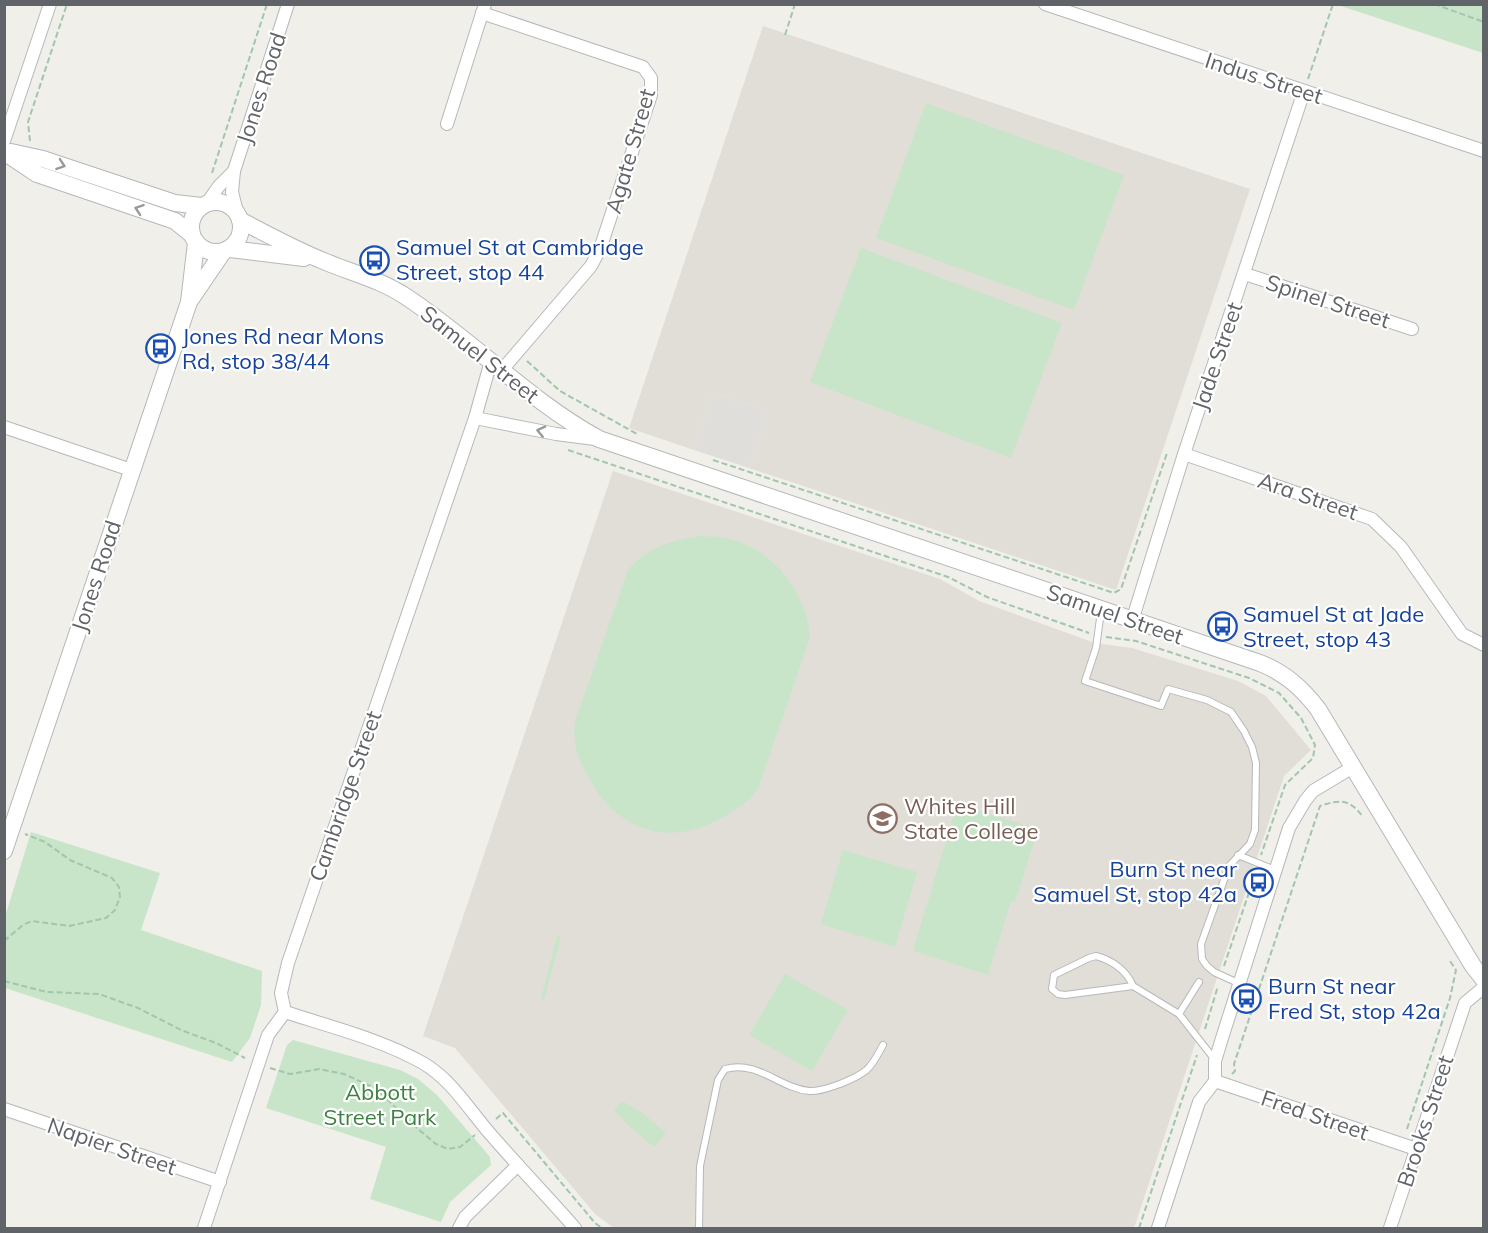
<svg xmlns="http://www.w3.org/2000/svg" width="1488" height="1233" viewBox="0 0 1488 1233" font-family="Mulish,sans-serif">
<rect width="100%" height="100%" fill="#f0efe9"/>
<polygon fill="#dfdedb" points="713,393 768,411 749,468 694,450"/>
<g fill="#e0ded7">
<polygon points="763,26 1250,189 1116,590 749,468 768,411 713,393 694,450 629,428"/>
<polygon points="613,471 940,579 979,601 1095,643 1132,648 1238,681 1266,696 1311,750 1284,776 1134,1228 614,1228 595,1214 455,1048 423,1036"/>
</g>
<g fill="#c8e5c9">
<polygon points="1338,5 1483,5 1483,53"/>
<polygon points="926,103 1124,175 1074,310 876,238"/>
<polygon points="861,248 1062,323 1011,458 810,382"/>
<path d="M 702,536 C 717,537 733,538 747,545 C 783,562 807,599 810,637 L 758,789 C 747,803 734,812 718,820 C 663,848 615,828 587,775 C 578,758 572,741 575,722 L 628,570 C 646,548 674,539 702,536 Z"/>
<polygon points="957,804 1038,829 1015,902 1011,901 988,975 913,951"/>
<polygon points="31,832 160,873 141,930 262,971 261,1005 250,1038 232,1062 5,988 5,917"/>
<polygon points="843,850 917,872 895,947 821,924"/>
<polygon points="557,936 561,937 544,1000 541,999"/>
<polygon points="785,974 848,1010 812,1071 749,1035"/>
<polygon points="293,1040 400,1070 418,1079 437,1095 490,1157 491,1165 450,1202 441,1222 370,1199 386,1147 266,1108 287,1045"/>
<polygon points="622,1101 641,1112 666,1133 654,1147 629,1126 614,1110"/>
</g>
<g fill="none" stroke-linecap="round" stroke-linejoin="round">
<defs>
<g id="lane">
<polyline points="1101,611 1096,648 1085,681 1161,706 1168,689 1207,700 1231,712 1244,731 1252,747 1256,763 1255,830 1250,844 1229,866 1201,944 1202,959 1207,966 1214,972 1238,983"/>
<polyline points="1238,855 1275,870"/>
<path d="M 1133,986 C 1127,971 1112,960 1096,956 L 1089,958 L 1054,975 L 1052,989 L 1058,994 L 1065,995 L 1133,986 L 1179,1014 L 1215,1060"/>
<polyline points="1179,1014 1199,982"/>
<path d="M 699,1228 L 700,1166 L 718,1080 L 725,1069 C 758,1060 779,1088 809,1091 C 819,1092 831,1087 840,1084 C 867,1073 870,1070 883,1045"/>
</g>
<g id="street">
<polyline points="1045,4 1484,151"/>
<polyline points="482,13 643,67 651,78 651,95 600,249 591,266 502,370"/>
<polyline points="447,124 485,4"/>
<polyline points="4,141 50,4"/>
<polyline points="207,203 219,186 234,171"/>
<polyline points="237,212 232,192 234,171 288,4"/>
<polyline points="1245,274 1412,329"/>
<polyline points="475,418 556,434 595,439"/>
<polyline points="4,427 131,470"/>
<polyline points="1184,454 1372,519 1401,547 1462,634 1484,645"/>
<polyline points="1132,621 1184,454 1304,91"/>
<polyline points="285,1012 281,993 288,963 475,418 491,361"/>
<path d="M 285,1012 C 331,1027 380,1039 423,1063 C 450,1079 466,1105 486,1129 C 515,1163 546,1195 575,1228"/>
<polyline points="1215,1081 1416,1149"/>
<polyline points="4,1109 220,1182"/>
<polyline points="204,1228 268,1035 285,1012"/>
<polyline points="459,1228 465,1217 518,1165"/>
<polyline points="1158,1228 1199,1102 1215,1081 1215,1061 1223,1035 1289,828 1305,801 1313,791 1353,767"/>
<polyline points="1390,1228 1465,1003 1484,987"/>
</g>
<g id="secondary">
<polyline points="4,152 37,174 175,221 191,234"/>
<polyline points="11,152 43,159 175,203 201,206"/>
<circle cx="216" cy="227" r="25"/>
<path d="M 240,220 C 268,235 296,250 326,262 C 352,273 381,280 405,296 C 472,340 528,400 599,439 L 1260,663 C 1285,673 1302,688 1318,709 L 1473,966 L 1484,980"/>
<polyline points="230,249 304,258"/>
<polyline points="191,299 223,252"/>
<polyline points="4,851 189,302 196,243"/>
</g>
</defs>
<use href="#lane" stroke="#b6b8bb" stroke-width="8"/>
<use href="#street" stroke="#b6b8bb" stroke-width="14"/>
<use href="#secondary" stroke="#b5b7bb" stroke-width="18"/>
<g stroke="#a2c5ae" stroke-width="2" stroke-dasharray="6 3" stroke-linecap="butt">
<polyline points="1434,4 1484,22"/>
<polyline points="785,35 795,4"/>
<polyline points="1308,79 1333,4"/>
<polyline points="30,141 28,122 67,4"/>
<polyline points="212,173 267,4"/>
<polyline points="527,361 560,391 637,434"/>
<polyline points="568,450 948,577 987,597 1089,633"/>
<polyline points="713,460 1114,593 1121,589 1167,453 1169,453"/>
<polyline points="1106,637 1136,641 1249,678 1279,693 1301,718 1315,745 1313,758 1285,785 1261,855"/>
<polyline points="4,941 23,925 32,921 69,926 106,918 115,910 120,897 119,887 112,878 70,860 45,842 25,834"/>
<polyline points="1224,966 1256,872"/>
<polyline points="4,981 47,992 99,994 138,1008 181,1030 216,1043 245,1058"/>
<polyline points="1205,1029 1218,986"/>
<polyline points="270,1068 290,1074 319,1069 344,1074 377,1089 412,1124 436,1144 448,1149 460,1147 475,1135"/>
<path d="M 1232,1074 L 1235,1071 L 1234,1064 L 1320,806 C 1340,799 1350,799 1363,817"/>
<polyline points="496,1119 503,1113 595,1223 602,1228"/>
<polyline points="1407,1129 1450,998 1456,970 1450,961"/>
<polyline points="1139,1228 1197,1055"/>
</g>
<use href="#lane" stroke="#fff" stroke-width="6"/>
<use href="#street" stroke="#fff" stroke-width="12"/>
<use href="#secondary" stroke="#fff" stroke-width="16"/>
</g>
<defs><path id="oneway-chevron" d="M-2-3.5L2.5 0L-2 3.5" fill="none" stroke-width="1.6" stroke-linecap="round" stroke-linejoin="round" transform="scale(1.5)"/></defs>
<g stroke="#989a9c">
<use href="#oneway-chevron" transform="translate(61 165) rotate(19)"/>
<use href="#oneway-chevron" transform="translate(139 209) rotate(-161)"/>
<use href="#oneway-chevron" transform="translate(541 431) rotate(-167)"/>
</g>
<defs>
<symbol id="bus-ring" viewBox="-11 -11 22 22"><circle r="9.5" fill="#fff" stroke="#1a4fb4" stroke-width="1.5"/><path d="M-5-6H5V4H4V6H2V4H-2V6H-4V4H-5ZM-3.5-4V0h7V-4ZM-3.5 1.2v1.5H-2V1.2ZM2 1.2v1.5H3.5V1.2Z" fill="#1a4fb4"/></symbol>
<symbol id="school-ring" viewBox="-11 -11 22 22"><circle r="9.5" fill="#fff" stroke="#8d6e63" stroke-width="1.5"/><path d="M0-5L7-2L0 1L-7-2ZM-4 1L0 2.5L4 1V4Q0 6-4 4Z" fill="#8d6e63"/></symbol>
</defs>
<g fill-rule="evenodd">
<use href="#bus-ring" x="358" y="244" width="33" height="33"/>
<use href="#bus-ring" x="144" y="332" width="33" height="33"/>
<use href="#bus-ring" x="1206" y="610" width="33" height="33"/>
<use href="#school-ring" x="866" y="802" width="33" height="33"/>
<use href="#bus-ring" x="1242" y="866" width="33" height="33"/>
<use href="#bus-ring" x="1230" y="982" width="33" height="33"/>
</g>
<g text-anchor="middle" stroke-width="4.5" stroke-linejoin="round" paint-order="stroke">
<g font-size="22" fill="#606367" stroke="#fff">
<text transform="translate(1264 78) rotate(18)" y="8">Indus Street</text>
<text transform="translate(261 88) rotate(-72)" y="8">Jones Road</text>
<text transform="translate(630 151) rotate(-74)" y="8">Agate Street</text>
<text transform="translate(1328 301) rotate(18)" y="8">Spinel Street</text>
<text transform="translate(480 354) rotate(38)" y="8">Samuel Street</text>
<text transform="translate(1217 356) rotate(-71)" y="8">Jade Street</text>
<text transform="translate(1308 496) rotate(19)" y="8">Ara Street</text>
<text transform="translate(96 576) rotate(-72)" y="8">Jones Road</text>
<text transform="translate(1115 614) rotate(19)" y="8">Samuel Street</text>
<text transform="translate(345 796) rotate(-71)" y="8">Cambridge Street</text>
<text transform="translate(1315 1115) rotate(19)" y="8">Fred Street</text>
<text transform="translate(1425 1121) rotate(-72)" y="8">Brooks Street</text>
<text transform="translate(112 1146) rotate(19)" y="8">Napier Street</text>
</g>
<g font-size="22" fill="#164399" stroke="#fff" text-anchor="start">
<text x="396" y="255">Samuel St at Cambridge<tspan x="396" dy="25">Street, stop 44</tspan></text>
<text x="182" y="344">Jones Rd near Mons<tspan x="182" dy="25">Rd, stop 38/44</tspan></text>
<text x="1243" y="622">Samuel St at Jade<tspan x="1243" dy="25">Street, stop 43</tspan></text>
<text x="1237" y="877" text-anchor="end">Burn St near<tspan x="1237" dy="25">Samuel St, stop 42a</tspan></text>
<text x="1268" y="994">Burn St near<tspan x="1268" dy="25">Fred St, stop 42a</tspan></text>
</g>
<g font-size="22" fill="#785e54" stroke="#fff" text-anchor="start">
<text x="904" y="814">Whites Hill<tspan x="904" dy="25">State College</tspan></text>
</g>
<g font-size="22" fill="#3e8042" stroke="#fff">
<text x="380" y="1100">Abbott<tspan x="380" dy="25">Street Park</tspan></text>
</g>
</g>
<rect width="1488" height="1233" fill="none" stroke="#606367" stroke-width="12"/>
</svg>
